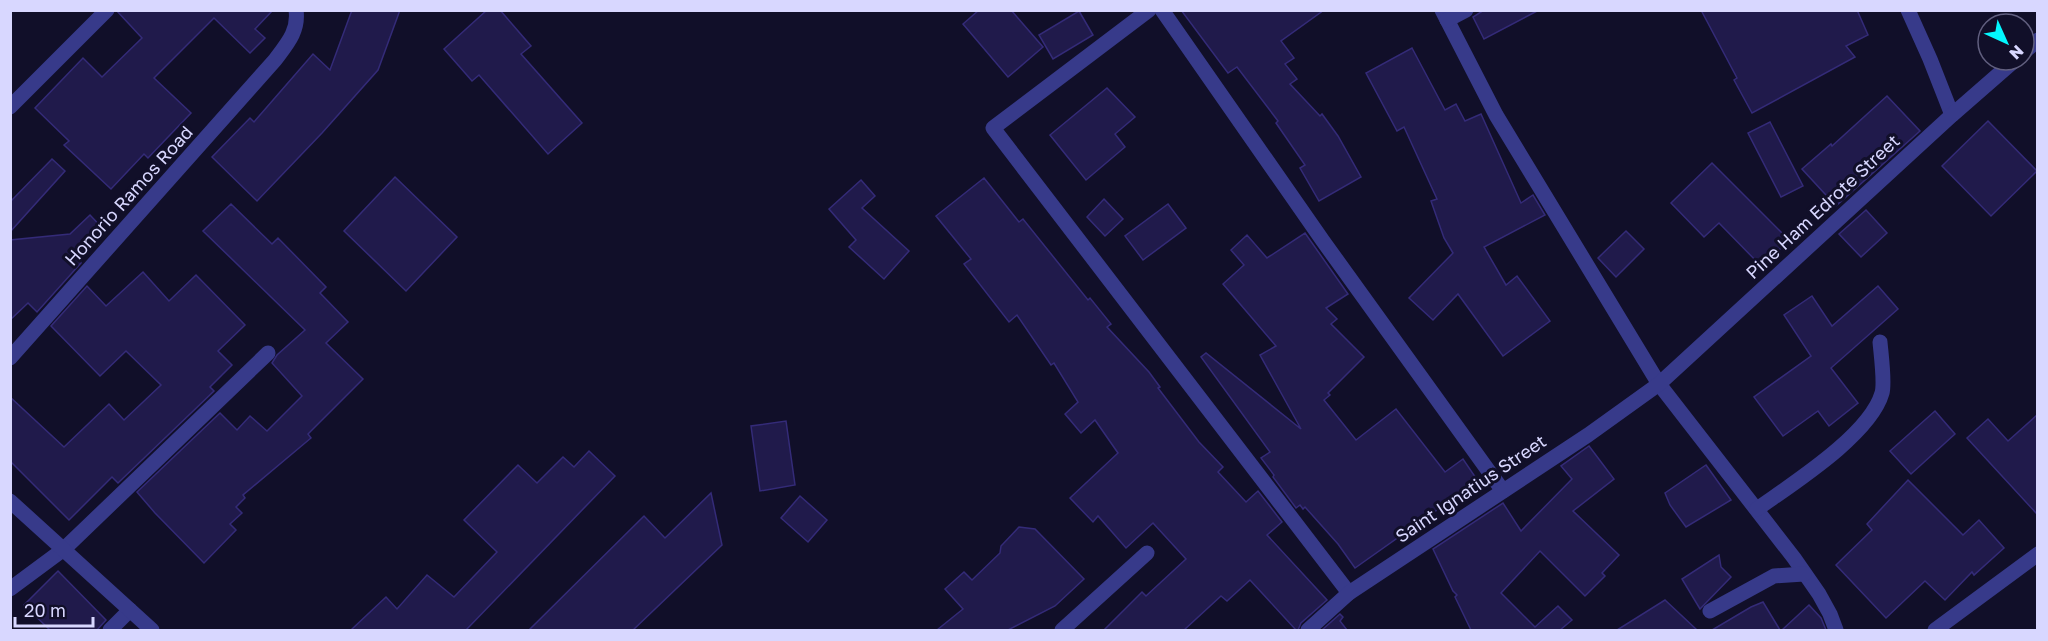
<svg xmlns="http://www.w3.org/2000/svg" width="2048" height="641" viewBox="0 0 2048 641" font-family="'Golos Text',sans-serif">
<rect width="100%" height="100%" fill="#110f29"/>
<g fill="#201a4b" stroke="#342b78" stroke-width="1.5">
<polygon points="116,10 273,10 255,29 265,38 250,53 214,18 154,78 191,113 148,158 144,154 111,189 64,145 69,141 35,108 83,58 102,77 142,38"/>
<polygon points="352,10 400,10 378,70 322,133 257,201 212,157 250,118 254,122 313,54 330,70"/>
<polygon points="487,10 500,10 531,46 521,54 582,123 548,154 479,75 472,81 444,49"/>
<polygon points="979,10 1011,10 1043,47 1008,77 963,24"/>
<polygon points="1181,10 1324,10 1281,41 1294,58 1285,64 1297,79 1290,84 1320,116 1322,114 1338,136 1361,177 1319,201 1300,168 1305,165 1276,123 1278,121 1237,67 1228,73"/>
<polygon points="1484,10 1539,10 1484,39 1473,17"/>
<polygon points="1701,10 1857,10 1868,35 1846,46 1855,57 1752,113 1734,80 1737,78"/>
<polygon points="1079,11 1093,35 1053,59 1039,35"/>
<polygon points="1412,48 1445,110 1456,104 1465,121 1481,114 1521,203 1533,195 1545,215 1484,247 1506,285 1517,276 1550,321 1503,356 1458,294 1433,320 1409,298 1453,253 1444,238 1431,201 1437,199 1404,127 1397,131 1366,73"/>
<polygon points="1107,88 1135,117 1115,134 1125,147 1086,180 1050,135"/>
<polygon points="1887,96 1920,131 1836,206 1802,169 1831,144 1832,146"/>
<polygon points="1988,121 2037,171 1991,216 1942,166"/>
<polygon points="1770,122 1803,186 1781,197 1748,133"/>
<polygon points="52,159 65,171 10,232 10,202"/>
<polygon points="1712,163 1789,240 1762,267 1719,223 1704,237 1671,203"/>
<polygon points="395,177 457,237 406,291 344,231"/>
<polygon points="984,178 1019,222 1023,219 1088,300 1090,298 1111,324 1107,327 1149,372 1160,387 1158,388 1199,442 1223,467 1218,472 1246,502 1258,491 1282,522 1267,535 1327,600 1301,623 1298,630 1296,630 1250,580 1227,601 1221,596 1184,630 1104,630 1142,592 1146,596 1186,559 1153,523 1126,548 1098,516 1093,522 1070,498 1118,453 1095,420 1081,433 1065,414 1078,402 1054,363 1051,365 1017,315 1009,322 964,264 971,259 936,216"/>
<polygon points="861,180 875,196 862,208 909,251 884,279 849,247 856,240 829,209"/>
<polygon points="1104,199 1123,219 1105,236 1087,217"/>
<polygon points="231,204 272,244 278,238 326,287 320,293 348,322 326,343 363,379 308,434 311,438 243,495 245,498 236,507 242,513 230,524 236,530 204,563 155,513 137,492 220,413 237,430 250,416 267,431 302,396 272,363 277,355 305,330 203,231"/>
<polygon points="1168,204 1186,228 1143,260 1125,236"/>
<polygon points="1866,210 1887,233 1861,257 1839,234"/>
<polygon points="90,215 106,232 81,257 81,263 37,312 28,303 10,320 10,240 70,234"/>
<polygon points="1626,231 1644,249 1616,277 1598,258"/>
<polygon points="1305,233 1348,294 1326,308 1337,319 1331,324 1364,357 1328,393 1330,395 1324,400 1356,440 1396,409 1445,472 1463,459 1478,481 1355,568 1338,544 1305,507 1303,509 1300,505 1296,508 1273,477 1274,475 1261,458 1270,452 1201,357 1206,353 1301,429 1260,355 1276,346 1223,284 1244,265 1231,250 1247,235 1267,258"/>
<polygon points="143,272 169,301 196,275 245,325 218,351 232,365 210,387 214,391 118,483 112,477 69,520 10,461 10,397 64,447 109,404 124,420 161,385 126,351 100,376 51,326 87,286 106,306"/>
<polygon points="1878,286 1898,309 1831,368 1858,403 1829,426 1818,411 1783,436 1754,397 1811,356 1784,315 1812,296 1832,326"/>
<polygon points="1935,411 1955,434 1911,474 1890,451"/>
<polygon points="2037,415 2037,514 1967,438 1988,419 2008,441"/>
<polygon points="786,421 795,485 760,491 751,426"/>
<polygon points="1589,446 1614,479 1573,511 1619,555 1602,573 1605,576 1585,596 1540,551 1501,593 1535,627 1558,606 1572,620 1560,630 1471,630 1455,597 1457,595 1453,591 1433,549 1503,503 1521,531 1572,479 1561,466"/>
<polygon points="589,451 615,476 466,630 351,630 386,597 397,609 427,575 454,597 497,552 464,520 518,465 537,483 563,457 574,467"/>
<polygon points="1706,465 1731,500 1686,527 1670,505 1665,493"/>
<polygon points="1908,480 1963,535 1979,520 2004,548 1974,575 1972,572 1945,600 1925,581 1886,618 1836,565 1872,530 1867,524"/>
<polygon points="711,493 722,545 633,630 529,630 644,516 665,538"/>
<polygon points="800,496 827,520 808,542 781,518"/>
<polygon points="1019,527 1035,529 1084,579 1055,606 1008,630 937,630 963,609 945,589 964,572 972,580 1000,553 1001,546"/>
<polygon points="1719,555 1721,567 1731,577 1700,609 1682,579"/>
<polygon points="58,571 106,620 97,630 50,630 24,605"/>
<polygon points="1665,600 1697,630 1617,630"/>
<polygon points="1763,602 1780,630 1712,630 1751,607"/>
<polygon points="1809,605 1821,618 1826,630 1782,630"/>
<polygon points="1340,614 1343,617 1340,621 1347,630 1322,630"/>
</g>
<g fill="none" stroke-linecap="round" stroke-linejoin="round">
<polyline stroke="#373a8a" stroke-width="15" points="1908,10 1930,59 1952,115"/>
<g stroke="#373a8a" stroke-width="15">
<polyline points="1149,10 993,128 1349,593"/>
<polyline points="1162,10 1323,241 1503,491"/>
<polyline points="1442,10 1496,115 1659,384 1794,558 1819,594 1830,614 1836,630"/>
<polyline points="1447,20 1466,10"/>
<polyline points="2024,52 2038,40"/>
<polyline points="10,107 107,10"/>
<path d="M 10,358 L 275,60 C 287,44 299,31 296,10"/>
<path d="M 1757,509 C 1792,484 1870,435 1882,393 C 1885,383 1881,354 1880,342"/>
<polyline points="10,589 64,549 268,353"/>
<polyline points="1710,611 1774,576 1804,574"/>
<polyline points="110,630 130,610"/>
<polyline points="1062,630 1147,553"/>
<polyline points="1308,630 1349,593 1588,435 1659,384 1952,115 2015,60"/>
<polyline points="1935,630 2038,554"/>
</g>
<polyline stroke="#373a8a" stroke-width="15" points="10,501 152,630"/>
</g>
<g text-anchor="middle" stroke-width="6" stroke-linejoin="round" paint-order="stroke">
<g font-size="18" fill="#d8d7ff" stroke="#110f29">
<text transform="translate(129 196) rotate(-48)" y="6">Honorio Ramos Road</text>
<text transform="translate(1823 207) rotate(-43)" y="6">Pine Ham Edrote Street</text>
<text transform="translate(1471 489) rotate(-34)" y="6">Saint Ignatius Street</text>
</g>
</g>
<rect width="2048" height="641" fill="none" stroke="#d8d7ff" stroke-width="24"/>
<g transform="translate(2006 42) rotate(135)"><circle r="28" fill="#110f29" stroke="#615f7f" stroke-width="1.5"/>
<path d="M0-4.5L10 22L0 15L-10 22Z" fill="#03f8ff"/>
<text y="-9" font-size="16" font-weight="bold" text-anchor="middle" fill="#d8d7ff">N</text>
</g>
<path d="M15 617v9h78v-9" fill="none" stroke="#d8d7ff" stroke-width="3"/>
<text x="24" y="617" font-size="18" fill="#d8d7ff" stroke="#110f29" stroke-width="4.5" paint-order="stroke">20 m</text>
</svg>
